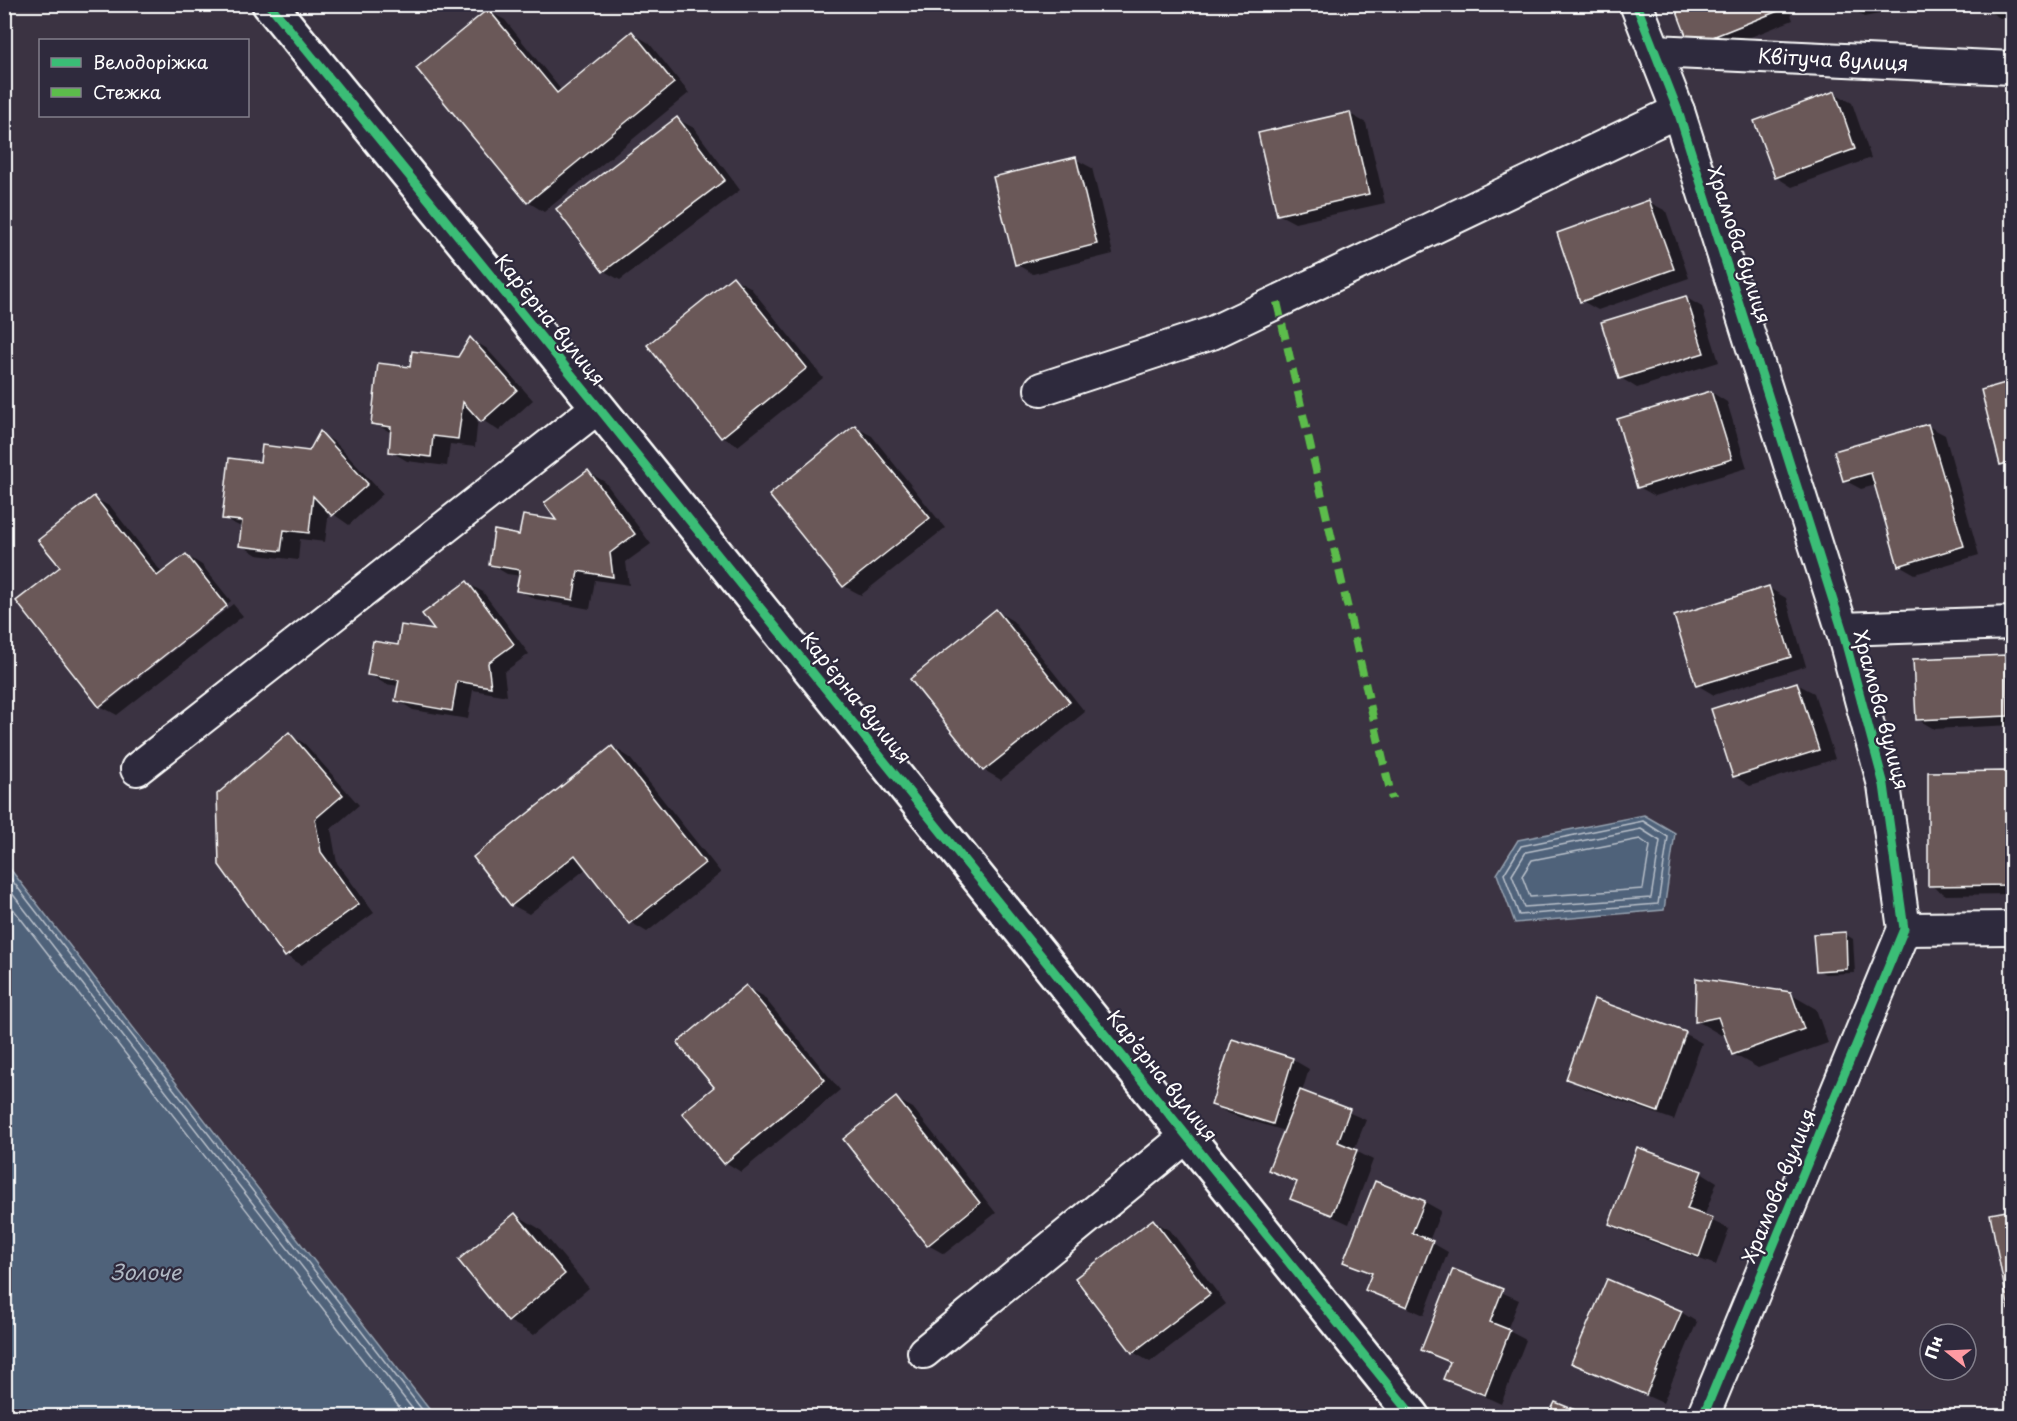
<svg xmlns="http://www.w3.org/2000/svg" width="2017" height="1421" viewBox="0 0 2017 1421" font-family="'Playpen Sans',sans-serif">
<rect width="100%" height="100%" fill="#3b3342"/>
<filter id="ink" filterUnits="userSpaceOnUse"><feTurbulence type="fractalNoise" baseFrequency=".0167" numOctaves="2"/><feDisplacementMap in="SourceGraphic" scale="12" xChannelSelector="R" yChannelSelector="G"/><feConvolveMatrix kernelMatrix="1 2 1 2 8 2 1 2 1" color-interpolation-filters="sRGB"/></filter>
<g filter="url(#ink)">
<g fill="#4f627a" stroke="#95a1af" stroke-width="1.5">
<polygon points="1644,815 1675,833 1664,910 1515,923 1497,874 1518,840"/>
<polygon points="4,861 429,1409 434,1416 5,1416"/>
</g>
<g fill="#0007">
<polygon points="1675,4 1787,4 1793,20 1708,54"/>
<polygon points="1846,4 1929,4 1864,17"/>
<polygon points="1983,4 2012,4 2012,16 2000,18 1984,8"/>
<polygon points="488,11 505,20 562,91 632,33 649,43 689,93 544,212 528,202"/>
<polygon points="1835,93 1852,103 1871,158 1792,187 1776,177"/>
<polygon points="1350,114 1366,123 1385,203 1295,223 1278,214"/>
<polygon points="677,119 694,128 740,190 620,280 604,271"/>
<polygon points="1075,159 1092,168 1113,254 1033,274 1016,264"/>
<polygon points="1649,202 1666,211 1689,278 1598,310 1582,301"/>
<polygon points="733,278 750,287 823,378 738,446 722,437"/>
<polygon points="1685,297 1702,307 1719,362 1637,388 1621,378"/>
<polygon points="470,339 486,348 533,400 499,431 478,417 475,447 450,444 447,466 407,461 390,451 392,433 373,423 411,369 459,358"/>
<polygon points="2012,383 2012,470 2001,464 1983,391"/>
<polygon points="1711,392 1727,402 1747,468 1655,496 1639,487"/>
<polygon points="1928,426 1945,435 1979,555 1915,574 1899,565 1876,485 1861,489 1844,480"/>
<polygon points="855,427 872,436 945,528 861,595 844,586"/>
<polygon points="320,433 336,443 383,494 349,525 329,511 325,542 300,539 298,560 257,555 241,545 243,528 223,518 262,463 309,452"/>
<polygon points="588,472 605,482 651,544 626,562 629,585 595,580 590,609 535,599 518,590 521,576 507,574 490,564 520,536 560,522"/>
<polygon points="94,498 111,507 163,574 186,555 202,565 231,601 104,701 104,705 233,604 243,616 117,715 100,706 62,567"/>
<polygon points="467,583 483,592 529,654 504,672 507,696 473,690 468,719 413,710 397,700 399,686 385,684 369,674 399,647 438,632"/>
<polygon points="1769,588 1786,598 1806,666 1714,695 1697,685"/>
<polygon points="996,611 1013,621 1085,712 1001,780 984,770 912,679"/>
<polygon points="2005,656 2012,661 2012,725 1934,729 1917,719"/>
<polygon points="1797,684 1814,693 1835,759 1750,786 1734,776"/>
<polygon points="289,734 305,744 359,805 331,829 337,863 374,913 302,965 286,956"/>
<polygon points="613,747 629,757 721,873 647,932 630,922 587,868 529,914 512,905"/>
<polygon points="2012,773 2012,894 1946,895 1930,885 1929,774"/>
<polygon points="1845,934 1853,939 1855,973 1825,974 1817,970"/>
<polygon points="747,987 763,996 840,1090 741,1172 725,1162 716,1088"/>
<polygon points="1790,994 1816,1009 1828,1043 1758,1068 1733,1054 1726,1034 1721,1035 1697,1021"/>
<polygon points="1685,1034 1702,1043 1674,1120 1584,1088 1567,1078"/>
<polygon points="1292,1059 1309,1069 1302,1092 1366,1120 1354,1150 1373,1160 1349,1224 1292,1198 1298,1184 1270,1170 1285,1131 1230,1114 1213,1105"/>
<polygon points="896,1099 913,1108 996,1213 944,1254 928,1245"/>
<polygon points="1701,1172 1717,1182 1704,1217 1729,1229 1716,1265 1627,1233 1611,1224"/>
<polygon points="1425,1202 1441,1211 1429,1241 1448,1252 1424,1315 1367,1290 1372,1275 1345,1261"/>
<polygon points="2012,1211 2012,1312 1991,1215"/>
<polygon points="515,1214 540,1229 589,1288 534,1335 509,1321"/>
<polygon points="1153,1221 1170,1230 1226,1304 1150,1362 1133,1352 1078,1279"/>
<polygon points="1454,1271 1519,1300 1507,1330 1526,1340 1501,1404 1445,1378 1450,1363 1423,1350"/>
<polygon points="1681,1312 1697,1322 1663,1403 1573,1363"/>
</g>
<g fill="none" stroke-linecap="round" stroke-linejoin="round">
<g stroke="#b9c0ca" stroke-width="1.5">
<polygon points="1643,821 1668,837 1658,904 1519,915 1504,874 1521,846"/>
<polygon points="1641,829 1660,841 1651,898 1524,907 1512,875 1526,852"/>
<polygon points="1640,839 1650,846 1643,889 1530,897 1522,876 1532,860"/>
<polyline points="4,870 427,1416"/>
<polyline points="4,883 418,1416"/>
<polyline points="4,897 406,1416"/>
</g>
</g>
<g fill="#6a5858" stroke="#fff" stroke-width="1.5">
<polygon points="1674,4 1775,4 1778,11 1690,46"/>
<polygon points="1845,4 1866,4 1846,8"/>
<polygon points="1982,4 2009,4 1982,9"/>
<polygon points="488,9 557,93 632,31 674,83 527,203 416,68"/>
<polygon points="1835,91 1855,149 1775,178 1754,121"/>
<polygon points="1350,112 1369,194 1277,215 1258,133"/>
<polygon points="677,117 725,180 603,272 556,209"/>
<polygon points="1076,157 1097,244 1015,265 993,177"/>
<polygon points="1649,200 1674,269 1580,302 1557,233"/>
<polygon points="733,276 807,368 721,438 647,345"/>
<polygon points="1686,296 1704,353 1619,379 1601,322"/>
<polygon points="470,337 517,390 481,422 463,402 458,439 433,436 431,457 389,452 391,427 371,424 378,363 410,367 412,351 458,357"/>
<polygon points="2012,381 2012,462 2000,465 1981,390"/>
<polygon points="1711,391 1732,459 1637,488 1617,419"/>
<polygon points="1928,424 1964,546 1898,566 1871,473 1843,481 1834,451"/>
<polygon points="855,425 930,518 843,587 769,495"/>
<polygon points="320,431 368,484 332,516 313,496 309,533 284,530 281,551 239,546 242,521 222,519 229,458 260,462 262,445 309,451"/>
<polygon points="588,470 635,534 610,553 613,577 578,571 573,600 516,591 520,570 489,565 494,530 519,535 523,515 556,520 544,503"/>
<polygon points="94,496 157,576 186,554 227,606 99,707 16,601 60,567 38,540"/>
<polygon points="467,581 514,644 488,663 491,687 457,681 452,711 395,701 399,680 367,675 373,641 398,645 401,625 434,630 422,614"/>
<polygon points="1769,586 1791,657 1696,686 1674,616"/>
<polygon points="996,609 1070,702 983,771 910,679"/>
<polygon points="2006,655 2008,716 1916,720 1913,659"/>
<polygon points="1797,682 1819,750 1733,777 1711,709"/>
<polygon points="289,732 343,795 315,819 321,852 359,904 285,957 219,865 217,794"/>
<polygon points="612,746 705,863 629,924 575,855 511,906 473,857"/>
<polygon points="2012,771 2012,885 1928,886 1928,772"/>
<polygon points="1846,932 1847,969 1816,971 1813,934"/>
<polygon points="1696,978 1791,992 1804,1029 1732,1055 1718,1017 1695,1022"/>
<polygon points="746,985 825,1080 724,1164 682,1113 714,1087 677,1043"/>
<polygon points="1594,999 1686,1032 1658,1112 1566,1079"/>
<polygon points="1232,1039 1293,1058 1273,1124 1211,1105"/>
<polygon points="1300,1090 1350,1109 1338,1142 1357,1150 1332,1215 1290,1199 1297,1182 1268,1170"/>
<polygon points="896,1097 980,1203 927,1246 843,1139"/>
<polygon points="1637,1147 1702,1171 1687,1209 1713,1218 1699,1257 1609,1224"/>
<polygon points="1375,1181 1425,1201 1412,1233 1433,1241 1407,1307 1365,1290 1372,1273 1343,1262"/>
<polygon points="2012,1210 2012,1311 2009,1311 1990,1214"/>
<polygon points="515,1213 565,1274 508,1322 458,1260"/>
<polygon points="1153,1219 1210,1294 1132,1353 1075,1278"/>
<polygon points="1453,1269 1503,1289 1490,1322 1510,1330 1485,1395 1443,1379 1450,1362 1421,1350"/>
<polygon points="1607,1279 1682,1311 1646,1395 1571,1363"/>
<polygon points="1555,1402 1590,1416 1548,1416"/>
</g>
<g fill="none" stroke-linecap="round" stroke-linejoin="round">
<defs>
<g id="minor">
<polyline points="1636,4 1678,111 1842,629 1884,785 1904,929 1703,1416"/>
<polyline points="1654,51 2012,68"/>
<polyline points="1041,389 1212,333 1678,111"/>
<polyline points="1842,629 2012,623"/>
<polyline points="137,769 598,407"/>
<polyline points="1904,929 2012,928"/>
<polyline points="924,1352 1187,1136"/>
</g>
<polyline id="tertiary" points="269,4 598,407 1413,1416"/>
</defs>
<use href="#minor" stroke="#fff" stroke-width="36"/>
<use href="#tertiary" stroke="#fff" stroke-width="38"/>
<use href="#minor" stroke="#2f2a3d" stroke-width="32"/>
<use href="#tertiary" stroke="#2f2a3d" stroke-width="33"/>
<polyline stroke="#5cbc4b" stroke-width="8" stroke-dasharray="15 8" stroke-linecap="butt" points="1277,302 1392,799"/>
<defs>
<g id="cycleway">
<polyline points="269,4 598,407 1413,1416"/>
<polyline points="1636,4 1678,111 1842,629 1884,785 1904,929 1703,1416"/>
</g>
</defs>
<use href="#cycleway" stroke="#2f2a3d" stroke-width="13"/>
<use href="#cycleway" stroke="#3abd76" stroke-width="9"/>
</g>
</g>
<g text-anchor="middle" stroke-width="4.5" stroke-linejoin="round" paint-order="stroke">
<g font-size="20" fill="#fff" stroke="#2f2a3d">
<text transform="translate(1833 60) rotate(3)" y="7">Квітуча вулиця</text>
<text transform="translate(1739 245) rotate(72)" y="7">Храмова вулиця</text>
<text transform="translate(550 320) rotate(51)" y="7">Карʼєрна вулиця</text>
<text transform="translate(856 698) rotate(51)" y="7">Карʼєрна вулиця</text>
<text transform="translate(1881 710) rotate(75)" y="7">Храмова вулиця</text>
<text transform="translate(1162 1076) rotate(51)" y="7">Карʼєрна вулиця</text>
<text transform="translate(1779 1186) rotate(-68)" y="7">Храмова вулиця</text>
</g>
<g font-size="21" font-style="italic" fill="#b0b8c3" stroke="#2f2a3d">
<text x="146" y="1280">Золоче</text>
</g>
</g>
<rect width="2017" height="1421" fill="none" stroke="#2f2a3d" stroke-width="24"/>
<rect x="12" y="12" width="1993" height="1397" fill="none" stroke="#fff" stroke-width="2" filter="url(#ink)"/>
<rect x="39" y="39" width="210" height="78" fill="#2f2a3d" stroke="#827f8b" stroke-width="1.5"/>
<rect x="51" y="58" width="30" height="9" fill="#3abd76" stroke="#827f8b" stroke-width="1.5"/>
<text x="93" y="69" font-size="18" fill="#ffffff">Велодоріжка</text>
<rect x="51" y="88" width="30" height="9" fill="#5cbc4b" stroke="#827f8b" stroke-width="1.5"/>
<text x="93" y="99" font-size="18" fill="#ffffff">Стежка</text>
<g transform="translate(1948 1352) rotate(288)"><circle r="28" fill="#2f2a3d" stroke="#827f8b" stroke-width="1.5"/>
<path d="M0-4.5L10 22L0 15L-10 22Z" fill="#ff9aa2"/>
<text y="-9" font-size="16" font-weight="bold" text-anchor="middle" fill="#ffffff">Пн</text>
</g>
</svg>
